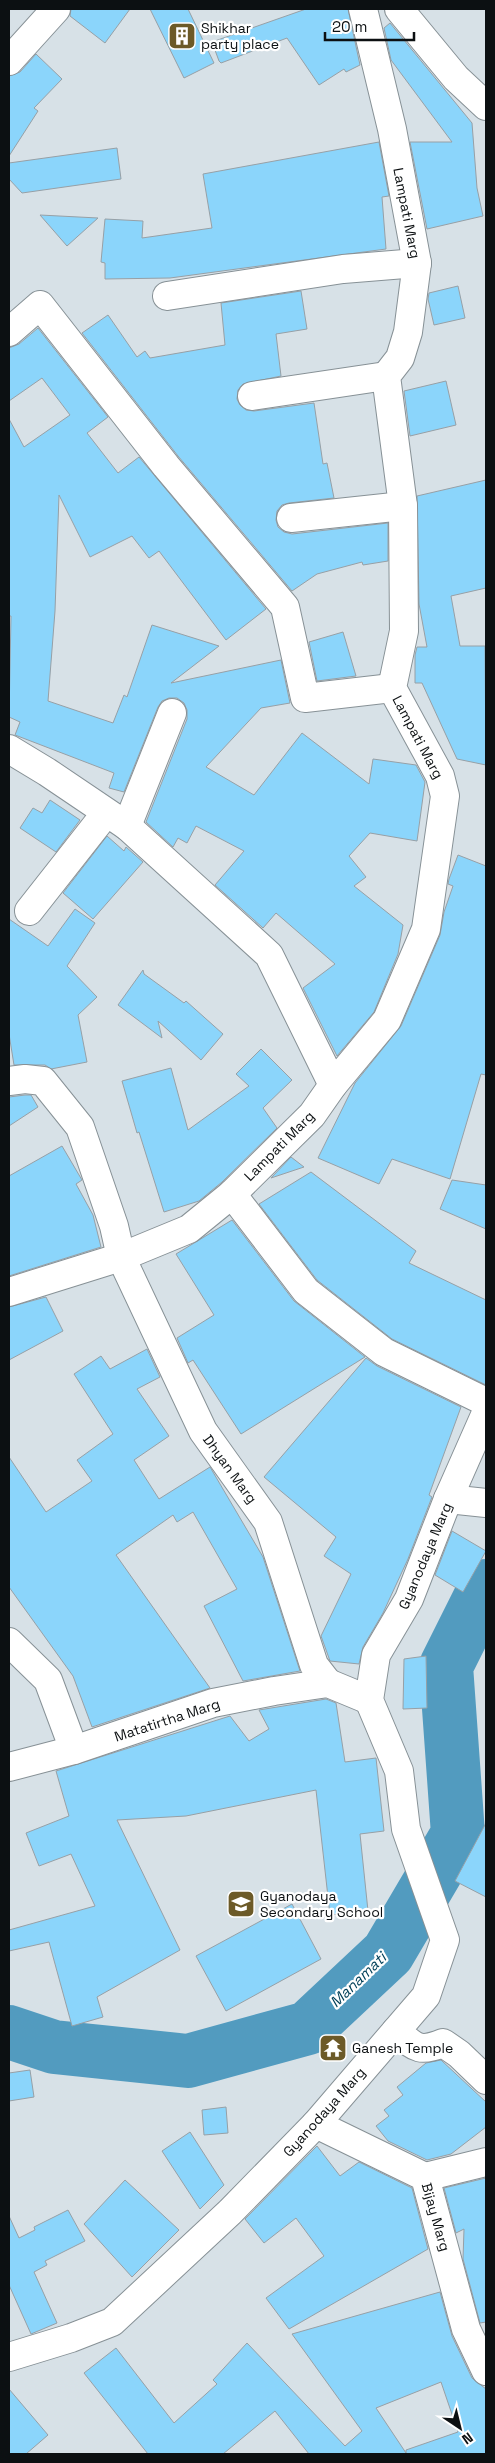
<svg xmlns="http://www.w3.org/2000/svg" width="495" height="2463" viewBox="0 0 495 2463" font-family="'Space Grotesk',sans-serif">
<rect width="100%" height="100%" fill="#d7e1e7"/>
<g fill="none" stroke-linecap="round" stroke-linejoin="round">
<polyline stroke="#529bbf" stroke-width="54" points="9,2032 54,2047 188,2061 308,2028 388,1953 458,1834 446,1666 486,1586"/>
</g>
<g fill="#8bd5fb" stroke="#97a0a6" fill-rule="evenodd">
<polygon points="71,9 130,9 105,43 70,16"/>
<polygon points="150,9 188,9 214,63 184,78"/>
<polygon points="306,9 348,9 360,65 346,72 344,69 319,85 287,38 221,63 219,61 212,42"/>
<polygon points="390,23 472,123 477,188 483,216 427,229 410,142 452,142 391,60 384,28"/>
<polygon points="36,54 62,79 34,108 38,111 9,156 9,76 20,72"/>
<polygon points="379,142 389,196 382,197 386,249 170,278 105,279 105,263 101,262 105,219 143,221 142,238 212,228 203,174"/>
<polygon points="117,148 121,179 22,193 9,179 9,163"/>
<polygon points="40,215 98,218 67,246"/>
<polygon points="458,286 465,318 434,325 428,299 429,293"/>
<polygon points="301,291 307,329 276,334 281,376 243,384 238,390 237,399 240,405 246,410 254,411 314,403 323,464 327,463 334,498 289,503 282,505 277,511 276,520 278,527 284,532 292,534 388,523 388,561 363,565 362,562 317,574 292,591 178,456 82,333 108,315 137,357 145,351 150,358 225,345 221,303"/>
<polygon points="38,328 108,417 87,433 118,473 139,457 266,609 226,640 159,551 149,558 132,536 90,557 59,495 55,611 48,701 113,723 124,695 127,697 152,625 219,646 171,683 281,660 290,703 261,708 206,767 254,795 302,733 369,784 373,759 416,765 425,782 417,841 370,833 349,856 366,877 354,886 403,925 398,954 374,1012 337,1056 303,988 335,964 276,913 263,928 215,885 244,851 196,826 187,843 178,838 173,847 146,822 187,719 187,710 184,703 177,698 169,698 162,701 158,707 124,792 109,788 114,773 15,735 20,722 9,717 11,616 9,616 9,419 24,447 70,415 42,378 9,401 9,348 19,344"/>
<polygon points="446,381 456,425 410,436 404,391"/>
<polygon points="486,480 486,588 451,596 460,646 485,646 486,765 457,759 422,683 415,683 415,655 417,647 427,647 419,604 417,496"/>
<polygon points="343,632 356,676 317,681 309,642"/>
<polygon points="50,800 80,820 56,852 20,828 33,808 42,813"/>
<polygon points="107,836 124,851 126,847 143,862 93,919 63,893"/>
<polygon points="458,855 486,866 486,1075 481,1074 450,1179 392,1159 379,1184 318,1158 355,1083 401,1026 440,935 444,912 453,886 448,884 449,879"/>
<polygon points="75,909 95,923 67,966 97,997 78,1015 87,1062 51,1069 45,1065 14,1065 9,1034 9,919 48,946"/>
<polygon points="143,970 144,974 184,1003 186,1001 223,1034 201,1060 158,1021 162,1038 118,1005"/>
<polygon points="261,1049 292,1080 263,1108 277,1128 222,1182 199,1201 164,1212 139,1132 137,1133 122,1081 171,1068 188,1130 249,1086 236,1074"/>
<polygon points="25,1095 31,1095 38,1107 9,1126 9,1097"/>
<polygon points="62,1146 82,1180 76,1184 93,1215 101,1247 9,1276 9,1176"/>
<polygon points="291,1157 304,1167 271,1178"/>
<polygon points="311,1172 416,1251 409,1263 486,1300 486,1385 392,1339 317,1280 259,1204"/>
<polygon points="452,1180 486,1185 486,1229 440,1209"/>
<polygon points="232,1220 294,1301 365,1357 241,1434 193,1360 188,1363 177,1338 214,1315 176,1254"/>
<polygon points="46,1297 63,1331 9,1360 9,1307"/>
<polygon points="147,1349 160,1377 137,1389 169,1436 134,1460 159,1499 210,1467 263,1557 300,1671 243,1681 204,1606 237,1589 193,1512 177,1522 173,1515 116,1555 210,1688 92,1727 73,1676 9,1587 9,1457 46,1512 92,1481 77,1460 113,1434 74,1374 101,1356 110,1369"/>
<polygon points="366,1358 377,1366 461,1407 429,1495 432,1497 408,1559 383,1613 363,1647 359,1664 330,1661 321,1636 351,1574 324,1556 336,1537 264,1477"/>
<polygon points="452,1531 486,1551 463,1592 435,1575"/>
<polygon points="426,1656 427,1708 403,1709 404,1659"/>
<polygon points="326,1699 336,1703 345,1762 376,1758 384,1831 360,1834 368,1911 330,1915 316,1790 186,1816 117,1820 180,1950 97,1997 103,2017 72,2026 49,1942 9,1951 9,1930 95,1906 71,1854 39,1866 26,1833 69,1816 56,1771 230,1716 249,1741 269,1729 259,1710"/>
<polygon points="486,1823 486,1897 455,1881"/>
<polygon points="292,1904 321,1959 226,2011 196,1956"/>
<polygon points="441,2060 486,2102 486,2127 451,2154 427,2160 388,2141 376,2126 389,2116 384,2110 403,2095 397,2087 426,2063"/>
<polygon points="30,2070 34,2097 9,2101 9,2073"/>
<polygon points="226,2107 228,2133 204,2135 202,2110"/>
<polygon points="190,2132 224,2185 200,2209 162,2151"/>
<polygon points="317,2146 340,2176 359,2162 412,2188 428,2249 289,2329 266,2298 324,2256 296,2218 264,2243 245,2219"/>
<polygon points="486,2178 486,2322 480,2323 463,2259 464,2229 456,2233 444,2188"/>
<polygon points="125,2180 179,2230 132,2277 84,2224"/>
<polygon points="68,2210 85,2241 45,2261 47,2265 34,2272 57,2323 31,2334 9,2285 9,2216 19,2238 35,2230 34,2227"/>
<path d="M 440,2292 L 452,2336 L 472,2378 L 486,2389 L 486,2454 L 309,2454 L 275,2411 L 223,2454 L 148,2454 L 84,2373 L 116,2348 L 174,2423 L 217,2384 L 213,2380 L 247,2343 L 345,2446 L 362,2431 L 292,2334 ZM 441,2382 L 458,2432 L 406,2450 L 406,2453 L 376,2408 Z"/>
<polygon points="9,2389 48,2435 26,2454 9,2454"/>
</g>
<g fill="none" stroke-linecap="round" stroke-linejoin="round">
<defs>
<g id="minor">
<polyline points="399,9 456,78 486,106"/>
<polyline points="9,61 56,9"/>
<polyline points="167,296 343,269 417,263"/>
<polyline points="9,332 40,305 166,466 285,607 305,698 392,688"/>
<polyline points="252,396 386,376"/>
<polyline points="291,518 403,506"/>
<polyline points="9,749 47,772 127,826 269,955 333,1085"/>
<polyline points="127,826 172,713"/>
<polyline points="29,911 106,813"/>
<polyline points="9,1081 25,1079 43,1081 80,1127 114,1226 121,1257 203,1431 268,1522 314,1665 328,1683"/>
<polyline points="232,1194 306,1291 384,1352 486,1402"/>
<polyline points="9,1292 121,1257 189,1229 232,1194 312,1115 333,1085 387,1020 426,929 445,796 440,776 392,688 404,631 403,506 386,376 400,358 408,332 417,263 392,129 363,9"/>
<polyline points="448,1499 486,1503"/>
<polyline points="9,1642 48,1680 74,1750"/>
<polyline points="9,1767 74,1750 213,1703 274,1691 328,1683 369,1700"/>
<path d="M 396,2031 C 415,2047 418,2053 443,2043 L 459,2054 L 486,2080"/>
<polyline points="316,2124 425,2177 466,2329 486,2371"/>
<polyline points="425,2177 486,2162"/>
<polyline points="9,2357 71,2338 112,2322 230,2212 316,2124 426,1996 445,1940 406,1829 399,1771 369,1700 376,1655 409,1599 448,1499 486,1413"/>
</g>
</defs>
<use href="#minor" stroke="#879196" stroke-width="30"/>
<use href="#minor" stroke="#fff" stroke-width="28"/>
</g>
<defs>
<symbol id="building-square" viewBox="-11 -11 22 22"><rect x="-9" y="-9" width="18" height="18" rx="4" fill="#6c5a28" stroke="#fff"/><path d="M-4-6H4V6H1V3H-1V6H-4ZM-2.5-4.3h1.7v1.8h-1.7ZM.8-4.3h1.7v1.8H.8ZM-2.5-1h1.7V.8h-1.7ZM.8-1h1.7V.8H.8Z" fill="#fff"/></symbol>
<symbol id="school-square" viewBox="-11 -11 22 22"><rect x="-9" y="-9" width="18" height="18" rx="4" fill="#6c5a28" stroke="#fff"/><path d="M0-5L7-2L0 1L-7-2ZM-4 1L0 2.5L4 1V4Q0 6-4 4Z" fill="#fff"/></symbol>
<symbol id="temple-square" viewBox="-11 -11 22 22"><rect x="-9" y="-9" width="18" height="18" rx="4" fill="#6c5a28" stroke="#fff"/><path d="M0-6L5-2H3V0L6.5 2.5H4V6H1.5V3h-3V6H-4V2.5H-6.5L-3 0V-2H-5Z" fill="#fff"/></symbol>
</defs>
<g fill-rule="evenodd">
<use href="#building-square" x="166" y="20" width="32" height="32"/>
<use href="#school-square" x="225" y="1888" width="32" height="32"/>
<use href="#temple-square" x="317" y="2032" width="32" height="32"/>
</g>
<g text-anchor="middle" stroke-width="4.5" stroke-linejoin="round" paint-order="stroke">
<g font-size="14" fill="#0c1012" stroke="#fff" text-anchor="start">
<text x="201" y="33">Shikhar<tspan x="201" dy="16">party place</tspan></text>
<text x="260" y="1901">Gyanodaya<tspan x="260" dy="16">Secondary School</tspan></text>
<text x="352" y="2053">Ganesh Temple</text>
</g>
<g font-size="14" fill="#0c1012" stroke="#fff">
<text transform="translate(407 213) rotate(79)" y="5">Lampati Marg</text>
<text transform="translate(418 737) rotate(62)" y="5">Lampati Marg</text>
<text transform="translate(279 1146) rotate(-45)" y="5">Lampati Marg</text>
<text transform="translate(230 1469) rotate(54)" y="5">Dhyan Marg</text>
<text transform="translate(425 1556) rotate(-67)" y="5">Gyanodaya Marg</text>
<text transform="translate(167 1720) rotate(-18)" y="5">Matatirtha Marg</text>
<text transform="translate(324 2112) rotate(-48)" y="5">Gyanodaya Marg</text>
<text transform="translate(436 2217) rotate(74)" y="5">Bijay Marg</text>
</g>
<g font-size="15" font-style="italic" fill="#004059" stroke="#fff">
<text transform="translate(358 1980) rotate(-44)" y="5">Manamati</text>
</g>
</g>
<rect width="495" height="2463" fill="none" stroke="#0c1012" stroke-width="20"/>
<g transform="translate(460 2428) rotate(145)" stroke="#ffffff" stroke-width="4" paint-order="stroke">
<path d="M0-4L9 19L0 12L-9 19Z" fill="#0c1012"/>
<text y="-8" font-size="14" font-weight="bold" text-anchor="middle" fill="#0c1012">N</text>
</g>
<path d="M325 32v8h89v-8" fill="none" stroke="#0c1012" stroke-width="2.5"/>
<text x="332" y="32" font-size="15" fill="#0c1012" stroke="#ffffff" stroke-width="4" paint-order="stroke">20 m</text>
</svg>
